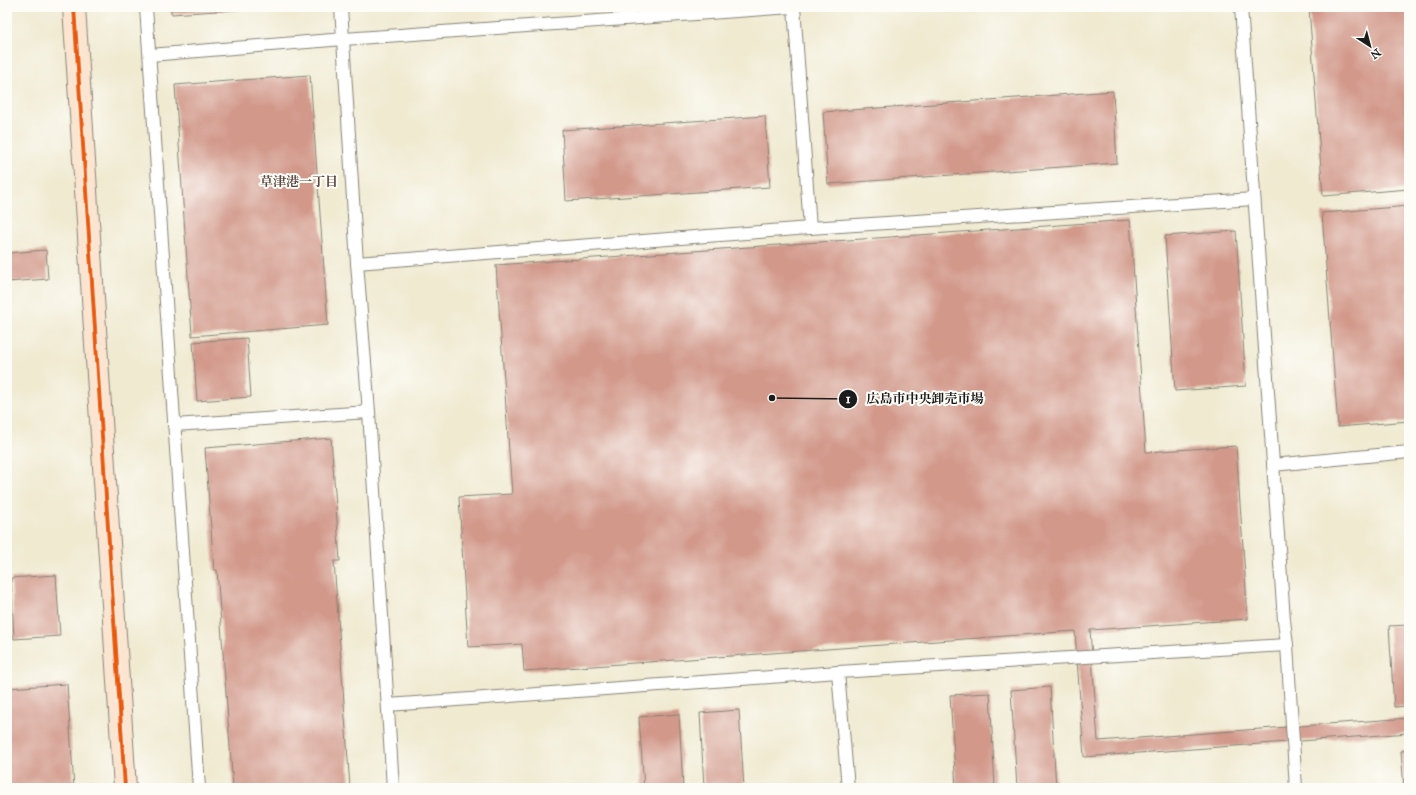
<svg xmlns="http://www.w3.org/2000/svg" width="1416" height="795" viewBox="0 0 1416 795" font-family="'IM FELL Great Primer','Noto Serif JP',serif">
<rect width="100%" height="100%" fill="#fdfcf7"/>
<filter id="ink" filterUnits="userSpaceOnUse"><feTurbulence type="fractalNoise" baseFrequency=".025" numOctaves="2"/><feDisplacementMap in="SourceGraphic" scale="8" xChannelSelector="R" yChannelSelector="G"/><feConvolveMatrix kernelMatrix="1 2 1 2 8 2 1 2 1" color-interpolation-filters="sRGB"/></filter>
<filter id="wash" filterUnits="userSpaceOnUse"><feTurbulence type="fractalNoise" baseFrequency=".012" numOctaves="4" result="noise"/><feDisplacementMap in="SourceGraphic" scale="16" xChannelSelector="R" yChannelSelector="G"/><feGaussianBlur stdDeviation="0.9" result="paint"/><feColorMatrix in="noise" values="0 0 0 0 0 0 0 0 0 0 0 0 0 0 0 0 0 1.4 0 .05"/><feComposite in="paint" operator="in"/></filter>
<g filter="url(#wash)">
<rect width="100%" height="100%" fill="#f0ead1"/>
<g id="blocks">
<g fill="#d2988a">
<polygon points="171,7 263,7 263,8 171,14"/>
<polygon points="1309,7 1409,7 1409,189 1323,196"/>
<polygon points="310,75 328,325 192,336 175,85"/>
<polygon points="1113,91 1117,163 828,184 823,112"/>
<polygon points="765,116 770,187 566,201 562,130"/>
<polygon points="1409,206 1409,421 1338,427 1322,213"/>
<polygon points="1130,220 1146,452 1236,446 1248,619 1090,630 1098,741 1409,718 1409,733 1084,757 1075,631 524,671 522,644 468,647 459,497 512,494 496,265"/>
<polygon points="1236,231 1246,386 1175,391 1165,236"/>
<polygon points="46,250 48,279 7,282 7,253"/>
<polygon points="247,338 251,397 197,401 193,342"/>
<polygon points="331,438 340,561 334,561 350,788 233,788 217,570 214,570 205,448"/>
<polygon points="56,575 60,636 14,639 11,578"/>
<polygon points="1409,625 1409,706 1394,707 1389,626"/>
<polygon points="67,684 74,788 7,788 7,688"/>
<polygon points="1050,687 1056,788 1017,788 1011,690"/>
<polygon points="990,693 995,788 956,788 950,695"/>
<polygon points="739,710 744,788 704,788 700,713"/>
<polygon points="679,714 683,788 644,788 639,717"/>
<polygon points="1409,750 1409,788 1404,788 1401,751"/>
</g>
</g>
</g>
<g filter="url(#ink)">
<use href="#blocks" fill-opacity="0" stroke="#868376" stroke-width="1"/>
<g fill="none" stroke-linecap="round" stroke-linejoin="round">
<defs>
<g id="lane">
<polyline points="146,7 199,788"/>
<polyline points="341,7 357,263 369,412 393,788"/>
<polyline points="794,7 810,228"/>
<polyline points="1241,7 1284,620 1287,645 1296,788"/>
<polyline points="150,55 344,39 792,7"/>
<polyline points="357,263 810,228 1254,199"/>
<polyline points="174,425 369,412"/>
<polyline points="1273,465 1409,452"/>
<polyline points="838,672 848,788"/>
<polyline points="388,705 838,672 1287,645"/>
</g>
<polyline id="secondary" points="74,7 125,788"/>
</defs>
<use href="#lane" stroke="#868376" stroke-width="14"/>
<use href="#secondary" stroke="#868376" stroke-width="24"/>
<use href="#lane" stroke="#fff" stroke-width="12"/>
<use href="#secondary" stroke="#fce5d0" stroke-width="22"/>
<defs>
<polyline id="cycleway" points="74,7 125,788"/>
</defs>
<use href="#cycleway" stroke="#fdfcf7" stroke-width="6"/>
<use href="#cycleway" stroke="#e8590c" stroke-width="4"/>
</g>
</g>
<g text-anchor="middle" stroke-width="4" stroke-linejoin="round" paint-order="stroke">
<g font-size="13" font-weight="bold" fill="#5c4742" stroke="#fdfcf7">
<text x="299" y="186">草津港一丁目</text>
</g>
</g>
<path fill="none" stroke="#1c1c1c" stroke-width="1.5" d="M772 398L848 399"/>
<g fill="#1c1c1c" stroke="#fdfcf7" stroke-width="1.5">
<circle cx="772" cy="398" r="4"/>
<circle cx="848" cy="399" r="10"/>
</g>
<g font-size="12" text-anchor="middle" font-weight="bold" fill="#fff">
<text x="848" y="403">1</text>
</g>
<g font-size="13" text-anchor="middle" font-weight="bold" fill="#1c1c1c" stroke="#fdfcf7" stroke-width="4" stroke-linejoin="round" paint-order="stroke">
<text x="925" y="403">広島市中央卸売市場</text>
</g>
<rect width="1416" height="795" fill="none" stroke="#fdfcf7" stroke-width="24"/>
<g transform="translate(1370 46) rotate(144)" stroke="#fdfcf7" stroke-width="3" paint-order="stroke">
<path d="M0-3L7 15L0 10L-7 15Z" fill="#1c1c1c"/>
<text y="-6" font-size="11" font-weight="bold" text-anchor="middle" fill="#1c1c1c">N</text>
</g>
</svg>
